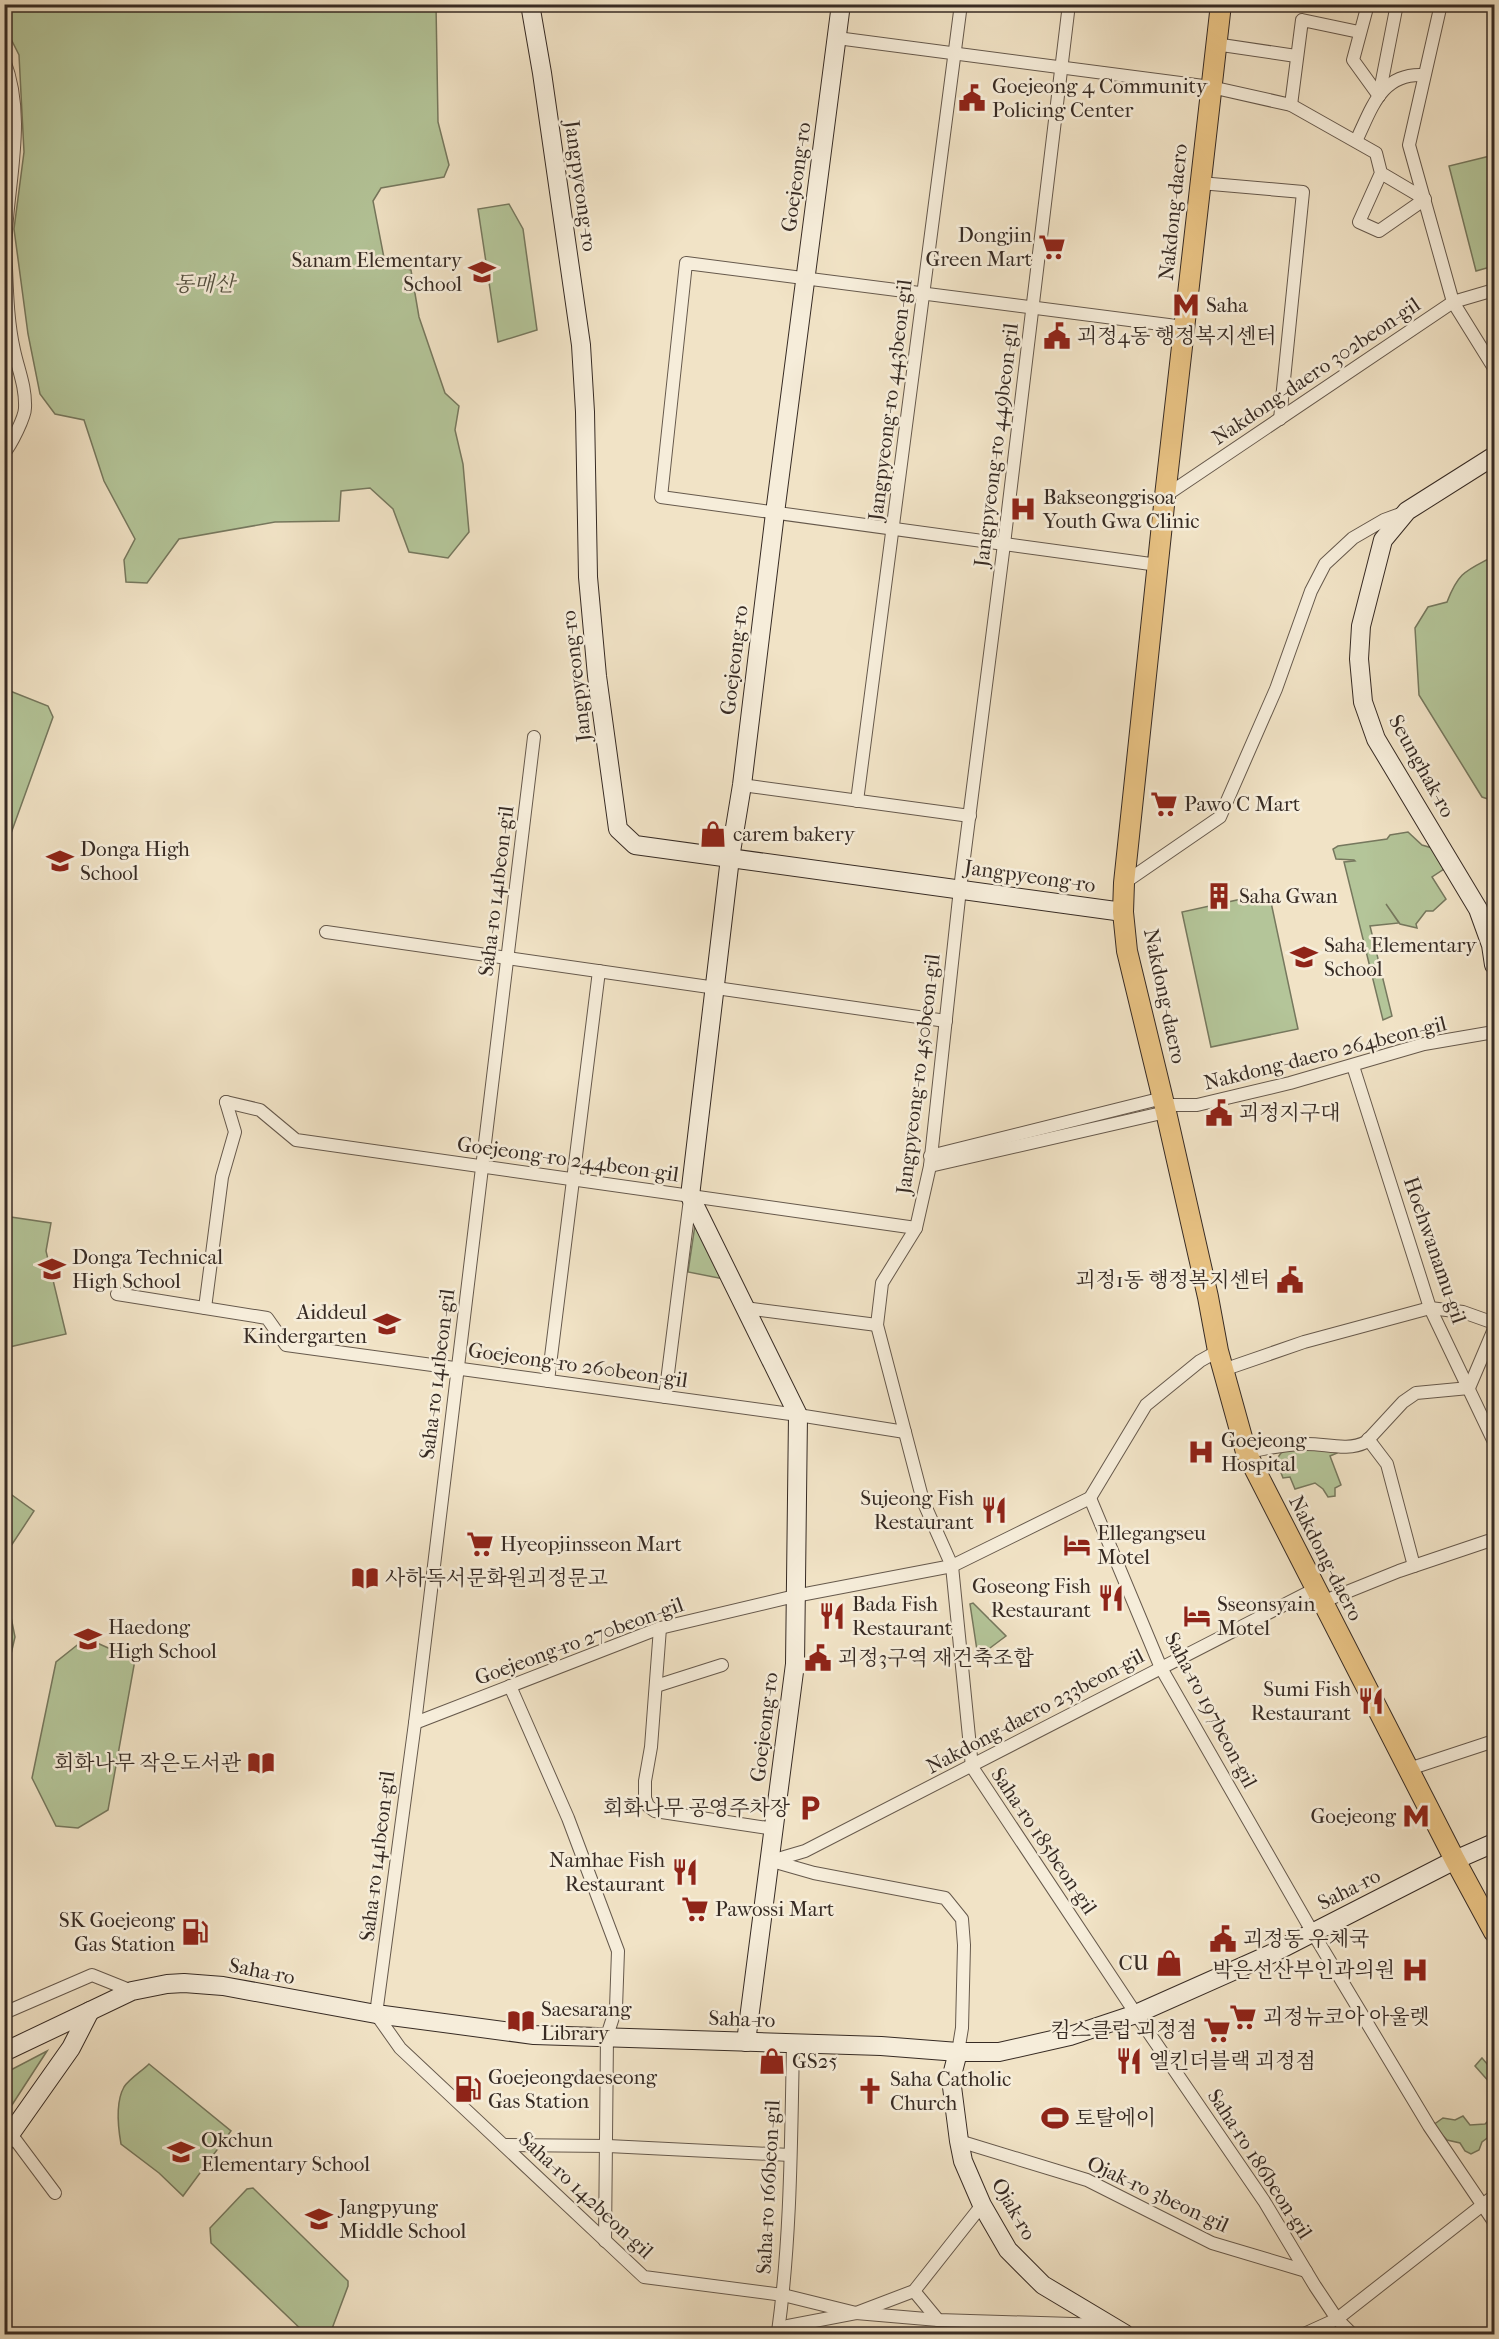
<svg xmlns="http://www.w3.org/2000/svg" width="1499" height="2339" viewBox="0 0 1499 2339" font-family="'IM FELL French Canon','Noto Serif KR',serif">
<rect width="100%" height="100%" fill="#f1e3c6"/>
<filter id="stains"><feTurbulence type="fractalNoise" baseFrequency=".00333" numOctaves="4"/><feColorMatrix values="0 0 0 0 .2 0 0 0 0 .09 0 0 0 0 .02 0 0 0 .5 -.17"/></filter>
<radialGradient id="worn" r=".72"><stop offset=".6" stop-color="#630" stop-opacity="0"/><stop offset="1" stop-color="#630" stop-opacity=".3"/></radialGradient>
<g fill="#b4c599" stroke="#76785e" stroke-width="1.5">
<polygon points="5,4 436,5 438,122 449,165 444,177 381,188 373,201 385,263 411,270 419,317 445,393 459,406 455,430 463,464 469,532 448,558 409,552 393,509 370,488 341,491 339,521 275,522 179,539 147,583 126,582 124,560 135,539 104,481 84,420 55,414 40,394 28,334 14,229 24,152 19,55 5,27"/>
<polygon points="1494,155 1494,266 1476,271 1449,166"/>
<polygon points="509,204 523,229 537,330 498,342 478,209"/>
<path d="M 1494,556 L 1494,801 L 1482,797 L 1419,695 L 1415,628 L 1428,607 L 1447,602 C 1459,571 1466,571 1494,556 Z"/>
<polygon points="5,689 48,706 53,717 5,850"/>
<polygon points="1408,832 1422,845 1432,848 1444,869 1432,877 1446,899 1433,911 1426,911 1416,924 1417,928 1400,924 1386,904 1399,923 1370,926 1392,1016 1383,1020 1344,862 1355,861 1354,860 1336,859 1333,849 1338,846 1387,839 1390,835"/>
<polygon points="1269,893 1298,1029 1211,1047 1182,912"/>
<polygon points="698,1205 734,1281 688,1272"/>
<polygon points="4,1216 51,1223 46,1251 66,1334 5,1348"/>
<polygon points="1291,1448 1336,1450 1337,1453 1330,1456 1341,1485 1335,1488 1335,1496 1328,1497 1323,1489 1315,1483 1295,1489 1290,1477 1283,1478 1276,1460 1281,1453"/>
<polygon points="5,1490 34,1511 5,1555"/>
<polygon points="4,1582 15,1637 5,1680 4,1680"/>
<polygon points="973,1603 1006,1636 978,1657 970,1604"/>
<polygon points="86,1638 135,1660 108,1810 78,1828 56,1826 32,1778 56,1662"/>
<polygon points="47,2051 10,2108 5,2094 5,2073"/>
<polygon points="1482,2058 1494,2072 1494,2096 1488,2088 1491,2084 1475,2066"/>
<path d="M 149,2064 L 231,2131 L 183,2196 L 159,2173 L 121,2144 C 118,2127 115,2103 124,2087 C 129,2079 142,2071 149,2064 Z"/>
<polygon points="1494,2115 1494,2140 1490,2136 1482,2142 1479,2150 1471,2154 1465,2151 1460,2143 1447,2140 1433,2125 1443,2118 1455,2120 1463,2116 1470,2125 1485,2124"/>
<polygon points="253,2188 348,2281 348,2286 330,2334 306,2334 211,2243 210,2228 247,2189"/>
</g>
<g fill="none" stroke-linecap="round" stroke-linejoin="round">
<defs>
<g id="street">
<polyline points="1069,4 1004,544 960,889 930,1166 916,1228 882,1283 877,1325 923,1501 952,1566 972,1767 1136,2014 1264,2201 1315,2286 1337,2319 1352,2334"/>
<polyline points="1368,4 1353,60 1379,96"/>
<polyline points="1441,4 1409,145 1453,302 1494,368"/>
<polyline points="837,38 1211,87 1291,105 1376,153 1381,173 1425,199 1379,231 1359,222 1381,173"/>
<polyline points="1215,44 1296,56"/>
<path d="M 4,60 C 30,127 1,198 6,268 C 7,294 8,324 14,350 C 18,369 26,387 25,408 C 25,417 11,445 4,453"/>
<polyline points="1379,96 1397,4"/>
<polyline points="1291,105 1302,20 1359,32"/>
<path d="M 1356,141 C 1372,108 1381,73 1423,75"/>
<polyline points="1200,183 1303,192 1280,419"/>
<polyline points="1165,496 1453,302 1494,290"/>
<polyline points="1158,565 661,497 686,263 1184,327"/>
<polyline points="534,737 415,1723 376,2014 400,2048 644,2277 783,2295 856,2313 938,2320 1106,2325"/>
<polyline points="742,785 970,816"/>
<polyline points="857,801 961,4"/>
<polyline points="1124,883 1220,817 1276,689 1311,591 1325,564 1353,538 1384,520 1403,513"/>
<polyline points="326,932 946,1021"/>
<polyline points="1353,1066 1430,1308 1494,1442"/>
<polyline points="226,1102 260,1110 296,1140 916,1228"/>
<polyline points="1164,1105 1197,1105 1290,1083 1424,1044 1494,1032"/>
<polyline points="930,1156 1163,1098"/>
<polyline points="930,1166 1166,1112"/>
<polyline points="117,1294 267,1318 286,1345 798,1415 905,1432"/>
<polyline points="205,1308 222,1177 235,1132 226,1102"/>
<polyline points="745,1308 877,1325"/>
<polyline points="1223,1370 1304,1342 1430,1308 1463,1312 1494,1323"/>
<polyline points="548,1381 599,971"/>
<polyline points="665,1397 690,1199"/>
<polyline points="1368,1439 1387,1464 1414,1566"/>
<path d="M 1246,1452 C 1265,1449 1285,1444 1304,1444 C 1324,1443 1347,1452 1366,1442 L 1403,1402 L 1416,1393 L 1469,1388 L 1494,1329"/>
<polyline points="1090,1498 1161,1668 1313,1933 1429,2126 1494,2222"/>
<polyline points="1322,1602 1399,1571 1494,1539"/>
<polyline points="660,1628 651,1747 645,1781 645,1798 648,1806 655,1811 774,1829"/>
<polyline points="510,1686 568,1818 618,1951 616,2008 607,2036 605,2241"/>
<polyline points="656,1686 722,1665"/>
<polyline points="415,1723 660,1628 795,1596 952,1566 1090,1498 1146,1405 1200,1361 1218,1351"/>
<polyline points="1409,1769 1494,1741"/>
<polyline points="771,1861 805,1851 1315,1589"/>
<polyline points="772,1861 814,1873 945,1898 962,1919 964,1945 962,2028 958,2052"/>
<polyline points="4,2013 92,1975 132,1991"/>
<polyline points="11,2134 55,2193"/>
<polyline points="959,2141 1087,2180 1212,2243 1306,2271"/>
<polyline points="504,2145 608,2146 790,2155"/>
<polyline points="914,2291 938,2320"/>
<path d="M 778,2332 C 791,2237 791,2140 793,2044"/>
<polyline points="775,2334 788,2326 856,2313 914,2291 982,2205"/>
<polyline points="1304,2334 1337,2319 1494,2196"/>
</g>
<g id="secondary">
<polyline points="530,4 542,73 581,345 585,412 588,577 597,676 618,829 635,845 1123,912"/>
<polyline points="1494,456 1407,511 1383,540 1361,626 1359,659 1363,702 1376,739 1478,909 1491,945 1494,965"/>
<polyline points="746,2042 795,1664 798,1415 690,1196 730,858 742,785 775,513 841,4"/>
<polyline points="4,2052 132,1991 167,1984 184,1983 223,1986 376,2014 534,2035 881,2046 958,2052 999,2052 1070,2036 1136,2014 1271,1954 1455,1860 1494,1843"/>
<polyline points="958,2052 951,2079 959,2141 963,2161 982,2205 1008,2250 1043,2285 1125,2334"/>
<polyline points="4,2143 71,2048 90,2011"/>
</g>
<polyline id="primary" points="1221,4 1165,496 1124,883 1123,912 1127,951 1166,1112 1208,1297 1218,1351 1246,1452 1455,1860 1494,1932"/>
</defs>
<use href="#street" stroke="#66594c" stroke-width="14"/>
<use href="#secondary" stroke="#372b24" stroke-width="20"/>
<use href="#primary" stroke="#372b24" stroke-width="22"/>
<use href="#street" stroke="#f6edda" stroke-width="12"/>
<use href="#secondary" stroke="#f6edda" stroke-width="18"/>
<use href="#primary" stroke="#e8c283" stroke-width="20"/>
</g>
<defs>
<symbol id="civic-bare" viewBox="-9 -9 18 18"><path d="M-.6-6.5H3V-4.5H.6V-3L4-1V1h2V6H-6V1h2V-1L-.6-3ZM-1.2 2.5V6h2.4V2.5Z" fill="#8f2418" stroke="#f6edda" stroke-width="2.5" paint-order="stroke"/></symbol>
<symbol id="supermarket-bare" viewBox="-9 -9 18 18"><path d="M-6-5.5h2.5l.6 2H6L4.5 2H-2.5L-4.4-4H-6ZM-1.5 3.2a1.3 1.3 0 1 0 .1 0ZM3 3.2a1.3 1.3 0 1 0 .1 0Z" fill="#8f2418" stroke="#f6edda" stroke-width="2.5" paint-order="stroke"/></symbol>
<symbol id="school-bare" viewBox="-9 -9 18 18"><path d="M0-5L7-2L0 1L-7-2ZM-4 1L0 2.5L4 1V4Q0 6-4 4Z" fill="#8f2418" stroke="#f6edda" stroke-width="2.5" paint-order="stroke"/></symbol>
<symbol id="metro-bare" viewBox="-9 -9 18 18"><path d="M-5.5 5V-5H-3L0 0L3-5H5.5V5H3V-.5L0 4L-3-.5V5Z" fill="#8f2418" stroke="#f6edda" stroke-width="2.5" paint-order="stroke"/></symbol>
<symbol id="hospital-bare" viewBox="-9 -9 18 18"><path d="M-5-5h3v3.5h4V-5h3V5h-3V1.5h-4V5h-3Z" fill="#8f2418" stroke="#f6edda" stroke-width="2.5" paint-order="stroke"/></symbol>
<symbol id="shop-bare" viewBox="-9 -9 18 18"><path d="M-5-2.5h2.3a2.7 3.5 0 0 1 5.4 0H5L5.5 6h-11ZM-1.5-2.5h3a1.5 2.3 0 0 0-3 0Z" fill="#8f2418" stroke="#f6edda" stroke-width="2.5" paint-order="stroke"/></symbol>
<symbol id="building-bare" viewBox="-9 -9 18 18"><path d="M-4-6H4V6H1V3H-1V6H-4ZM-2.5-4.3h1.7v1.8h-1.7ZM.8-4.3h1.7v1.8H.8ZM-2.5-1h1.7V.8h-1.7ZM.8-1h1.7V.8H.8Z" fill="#8f2418" stroke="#f6edda" stroke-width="2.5" paint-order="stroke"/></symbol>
<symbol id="restaurant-bare" viewBox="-9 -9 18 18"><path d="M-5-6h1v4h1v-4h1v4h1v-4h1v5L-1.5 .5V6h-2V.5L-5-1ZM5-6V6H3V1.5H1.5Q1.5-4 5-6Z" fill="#8f2418" stroke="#f6edda" stroke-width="2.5" paint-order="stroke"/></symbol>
<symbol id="hotel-bare" viewBox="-9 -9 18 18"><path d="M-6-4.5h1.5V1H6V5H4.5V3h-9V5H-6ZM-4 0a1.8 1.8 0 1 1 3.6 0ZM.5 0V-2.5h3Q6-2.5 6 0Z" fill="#8f2418" stroke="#f6edda" stroke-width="2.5" paint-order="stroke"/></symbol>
<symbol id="library-bare" viewBox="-9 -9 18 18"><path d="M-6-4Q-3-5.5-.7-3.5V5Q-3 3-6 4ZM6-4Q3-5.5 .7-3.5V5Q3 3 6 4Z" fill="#8f2418" stroke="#f6edda" stroke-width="2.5" paint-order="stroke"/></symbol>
<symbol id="parking-bare" viewBox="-9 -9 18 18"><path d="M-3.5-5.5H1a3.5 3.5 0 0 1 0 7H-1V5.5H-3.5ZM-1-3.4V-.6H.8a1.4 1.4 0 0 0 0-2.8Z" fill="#8f2418" stroke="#f6edda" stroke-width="2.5" paint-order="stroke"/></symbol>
<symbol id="fuel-bare" viewBox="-9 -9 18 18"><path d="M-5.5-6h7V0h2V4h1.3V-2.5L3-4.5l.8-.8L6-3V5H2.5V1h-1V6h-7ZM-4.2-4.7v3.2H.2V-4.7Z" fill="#8f2418" stroke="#f6edda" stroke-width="2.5" paint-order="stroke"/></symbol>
<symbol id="church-bare" viewBox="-9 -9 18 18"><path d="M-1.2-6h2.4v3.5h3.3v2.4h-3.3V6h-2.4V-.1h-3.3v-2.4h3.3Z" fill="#8f2418" stroke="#f6edda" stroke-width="2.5" paint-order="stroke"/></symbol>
<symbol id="stadium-bare" viewBox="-9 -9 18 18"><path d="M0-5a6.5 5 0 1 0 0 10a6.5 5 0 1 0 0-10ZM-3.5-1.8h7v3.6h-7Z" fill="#8f2418" stroke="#f6edda" stroke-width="2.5" paint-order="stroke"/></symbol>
</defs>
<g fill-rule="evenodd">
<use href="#civic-bare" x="953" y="79" width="38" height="38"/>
<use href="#supermarket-bare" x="1033" y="228" width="38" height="38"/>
<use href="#school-bare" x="463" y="253" width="38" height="38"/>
<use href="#metro-bare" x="1167" y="286" width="38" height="38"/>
<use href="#civic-bare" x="1038" y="317" width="38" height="38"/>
<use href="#hospital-bare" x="1004" y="490" width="38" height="38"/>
<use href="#supermarket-bare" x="1145" y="785" width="38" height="38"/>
<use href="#shop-bare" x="694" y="815" width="38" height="38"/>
<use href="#school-bare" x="41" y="842" width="38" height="38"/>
<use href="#building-bare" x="1200" y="877" width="38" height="38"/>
<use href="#school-bare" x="1285" y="938" width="38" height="38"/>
<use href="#civic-bare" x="1200" y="1094" width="38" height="38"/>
<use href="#school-bare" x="33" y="1250" width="38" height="38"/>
<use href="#civic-bare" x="1271" y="1261" width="38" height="38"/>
<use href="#school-bare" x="368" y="1305" width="38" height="38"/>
<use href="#hospital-bare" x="1182" y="1433" width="38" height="38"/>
<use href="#restaurant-bare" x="975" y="1491" width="38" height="38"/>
<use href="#supermarket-bare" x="461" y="1525" width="38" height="38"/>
<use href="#hotel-bare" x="1058" y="1526" width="38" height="38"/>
<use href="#library-bare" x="346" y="1559" width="38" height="38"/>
<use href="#restaurant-bare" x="1092" y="1579" width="38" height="38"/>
<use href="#restaurant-bare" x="813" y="1597" width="38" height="38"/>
<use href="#hotel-bare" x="1178" y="1597" width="38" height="38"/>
<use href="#school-bare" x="69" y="1620" width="38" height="38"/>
<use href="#civic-bare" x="799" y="1639" width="38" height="38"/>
<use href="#restaurant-bare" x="1352" y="1682" width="38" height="38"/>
<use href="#library-bare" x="242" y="1744" width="38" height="38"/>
<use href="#parking-bare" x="791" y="1789" width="38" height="38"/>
<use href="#metro-bare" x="1397" y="1797" width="38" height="38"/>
<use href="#restaurant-bare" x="666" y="1853" width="38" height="38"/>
<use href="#supermarket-bare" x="676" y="1890" width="38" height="38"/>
<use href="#fuel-bare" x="176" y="1913" width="38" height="38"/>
<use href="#civic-bare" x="1204" y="1920" width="38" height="38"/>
<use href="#shop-bare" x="1150" y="1944" width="38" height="38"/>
<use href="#hospital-bare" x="1396" y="1951" width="38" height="38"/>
<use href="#supermarket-bare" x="1224" y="1998" width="38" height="38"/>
<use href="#library-bare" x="502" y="2002" width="38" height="38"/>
<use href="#supermarket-bare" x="1198" y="2011" width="38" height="38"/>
<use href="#shop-bare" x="753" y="2042" width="38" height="38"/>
<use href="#restaurant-bare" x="1110" y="2042" width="38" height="38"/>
<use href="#fuel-bare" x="449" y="2070" width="38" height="38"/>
<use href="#church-bare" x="851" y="2072" width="38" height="38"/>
<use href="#stadium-bare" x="1036" y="2099" width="38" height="38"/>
<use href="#school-bare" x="162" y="2133" width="38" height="38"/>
<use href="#school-bare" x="300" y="2200" width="38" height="38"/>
</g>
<g text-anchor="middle" stroke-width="5" stroke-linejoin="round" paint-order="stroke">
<g font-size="21" fill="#372b24" stroke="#f6edda" text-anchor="start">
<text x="992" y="93">Goejeong 4 Community<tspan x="992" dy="24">Policing Center</tspan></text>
<text x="1032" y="242" text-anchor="end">Dongjin<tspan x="1032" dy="24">Green Mart</tspan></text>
<text x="462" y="267" text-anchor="end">Sanam Elementary<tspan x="462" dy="24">School</tspan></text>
<text x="1206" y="312">Saha</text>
<text x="1077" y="343">괴정4동 행정복지센터</text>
<text x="1043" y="504">Bakseonggisoa<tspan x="1043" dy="24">Youth Gwa Clinic</tspan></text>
<text x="1184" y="811">Pawo C Mart</text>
<text x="733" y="841">carem bakery</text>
<text x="80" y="856">Donga High<tspan x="80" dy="24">School</tspan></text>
<text x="1239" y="903">Saha Gwan</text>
<text x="1324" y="952">Saha Elementary<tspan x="1324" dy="24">School</tspan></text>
<text x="1239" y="1120">괴정지구대</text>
<text x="72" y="1264">Donga Technical<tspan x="72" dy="24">High School</tspan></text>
<text x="1270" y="1287" text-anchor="end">괴정1동 행정복지센터</text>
<text x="367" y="1319" text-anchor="end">Aiddeul<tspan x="367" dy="24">Kindergarten</tspan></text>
<text x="1221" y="1447">Goejeong<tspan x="1221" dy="24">Hospital</tspan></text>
<text x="974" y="1505" text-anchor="end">Sujeong Fish<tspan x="974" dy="24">Restaurant</tspan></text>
<text x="1097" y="1540">Ellegangseu<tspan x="1097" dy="24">Motel</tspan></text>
<text x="500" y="1551">Hyeopjinsseon Mart</text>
<text x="385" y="1585">사하독서문화원괴정문고</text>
<text x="1091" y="1593" text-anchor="end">Goseong Fish<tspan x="1091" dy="24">Restaurant</tspan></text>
<text x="852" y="1611">Bada Fish<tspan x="852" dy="24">Restaurant</tspan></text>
<text x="1217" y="1611">Sseonsyain<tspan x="1217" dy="24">Motel</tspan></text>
<text x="108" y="1634">Haedong<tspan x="108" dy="24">High School</tspan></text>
<text x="838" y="1665">괴정3구역 재건축조합</text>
<text x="1351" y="1696" text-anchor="end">Sumi Fish<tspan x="1351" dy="24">Restaurant</tspan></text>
<text x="241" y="1770" text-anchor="end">회화나무 작은도서관</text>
<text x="790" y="1815" text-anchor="end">회화나무 공영주차장</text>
<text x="1396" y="1823" text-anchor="end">Goejeong</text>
<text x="665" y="1867" text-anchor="end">Namhae Fish<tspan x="665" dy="24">Restaurant</tspan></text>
<text x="715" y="1916">Pawossi Mart</text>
<text x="175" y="1927" text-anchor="end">SK Goejeong<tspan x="175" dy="24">Gas Station</tspan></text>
<text x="1243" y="1946">괴정동 우체국</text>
<text x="1149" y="1970" text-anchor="end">CU</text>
<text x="1395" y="1977" text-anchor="end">박은선산부인과의원</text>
<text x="541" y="2016">Saesarang<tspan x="541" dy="24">Library</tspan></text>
<text x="1263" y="2024">괴정뉴코아 아울렛</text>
<text x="1197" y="2037" text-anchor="end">킴스클럽 괴정점</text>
<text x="792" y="2068">GS25</text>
<text x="1149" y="2068">엘킨더블랙 괴정점</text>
<text x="488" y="2084">Goejeongdaeseong<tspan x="488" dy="24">Gas Station</tspan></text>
<text x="890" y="2086">Saha Catholic<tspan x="890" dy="24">Church</tspan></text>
<text x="1075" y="2125">토탈에이</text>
<text x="201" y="2147">Okchun<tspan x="201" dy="24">Elementary School</tspan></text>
<text x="339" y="2214">Jangpyung<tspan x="339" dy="24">Middle School</tspan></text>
</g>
<g font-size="21" fill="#372b24" stroke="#f6edda">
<text transform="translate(796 177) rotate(-82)" y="7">Goejeong-ro</text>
<text transform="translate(581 186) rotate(82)" y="7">Jangpyeong-ro</text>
<text transform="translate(1173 212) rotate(-84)" y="7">Nakdong-daero</text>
<text transform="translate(1316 371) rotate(-34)" y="7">Nakdong-daero 302beon-gil</text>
<text transform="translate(890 400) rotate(-83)" y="7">Jangpyeong-ro 443beon-gil</text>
<text transform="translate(996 445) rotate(-83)" y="7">Jangpyeong-ro 449beon-gil</text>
<text transform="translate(734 660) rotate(-83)" y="7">Goejeong-ro</text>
<text transform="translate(576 676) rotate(-97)" y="7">Jangpyeong-ro</text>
<text transform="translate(1422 766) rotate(61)" y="7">Seunghak-ro</text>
<text transform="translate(1030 876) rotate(8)" y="7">Jangpyeong-ro</text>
<text transform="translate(496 891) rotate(-83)" y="7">Saha-ro 141beon-gil</text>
<text transform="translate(1165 996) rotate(78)" y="7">Nakdong-daero</text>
<text transform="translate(1325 1053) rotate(-14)" y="7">Nakdong-daero 264beon-gil</text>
<text transform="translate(918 1074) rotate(-83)" y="7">Jangpyeong-ro 450beon-gil</text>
<text transform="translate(568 1159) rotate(8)" y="7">Goejeong-ro 244beon-gil</text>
<text transform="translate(1435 1250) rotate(71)" y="7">Hoehwanamu-gil</text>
<text transform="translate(578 1365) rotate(8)" y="7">Goejeong-ro 260beon-gil</text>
<text transform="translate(437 1374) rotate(-83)" y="7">Saha-ro 141beon-gil</text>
<text transform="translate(1326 1558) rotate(63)" y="7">Nakdong-daero</text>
<text transform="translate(579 1641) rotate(-20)" y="7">Goejeong-ro 270beon-gil</text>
<text transform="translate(1211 1710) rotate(62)" y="7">Saha-ro 197beon-gil</text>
<text transform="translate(1035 1711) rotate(-28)" y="7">Nakdong-daero 233beon-gil</text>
<text transform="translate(764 1727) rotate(-83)" y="7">Goejeong-ro</text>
<text transform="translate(1044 1841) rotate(56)" y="7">Saha-ro 185beon-gil</text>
<text transform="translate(377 1856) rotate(-83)" y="7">Saha-ro 141beon-gil</text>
<text transform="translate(1349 1889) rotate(-27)" y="7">Saha-ro</text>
<text transform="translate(262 1971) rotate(11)" y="7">Saha-ro</text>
<text transform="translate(742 2019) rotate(2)" y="7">Saha-ro</text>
<text transform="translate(1260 2164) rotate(57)" y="7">Saha-ro 186beon-gil</text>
<text transform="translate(768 2187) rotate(-87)" y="7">Saha-ro 166beon-gil</text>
<text transform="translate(1158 2194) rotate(25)" y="7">Ojak-ro 3beon-gil</text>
<text transform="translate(586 2195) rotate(43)" y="7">Saha-ro 142beon-gil</text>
<text transform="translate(1014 2209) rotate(60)" y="7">Ojak-ro</text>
</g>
<g font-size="21" font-style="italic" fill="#565241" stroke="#f6edda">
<text x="204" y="291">동매산</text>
</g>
</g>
<rect width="1499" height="2339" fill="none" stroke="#f1e3c6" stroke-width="24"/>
<rect x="6" y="6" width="1487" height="2327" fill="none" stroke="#372b24" stroke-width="3"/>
<rect x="12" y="12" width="1475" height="2315" fill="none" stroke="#372b24" stroke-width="1.5"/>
<rect width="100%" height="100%" filter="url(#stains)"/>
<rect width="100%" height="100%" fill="url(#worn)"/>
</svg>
